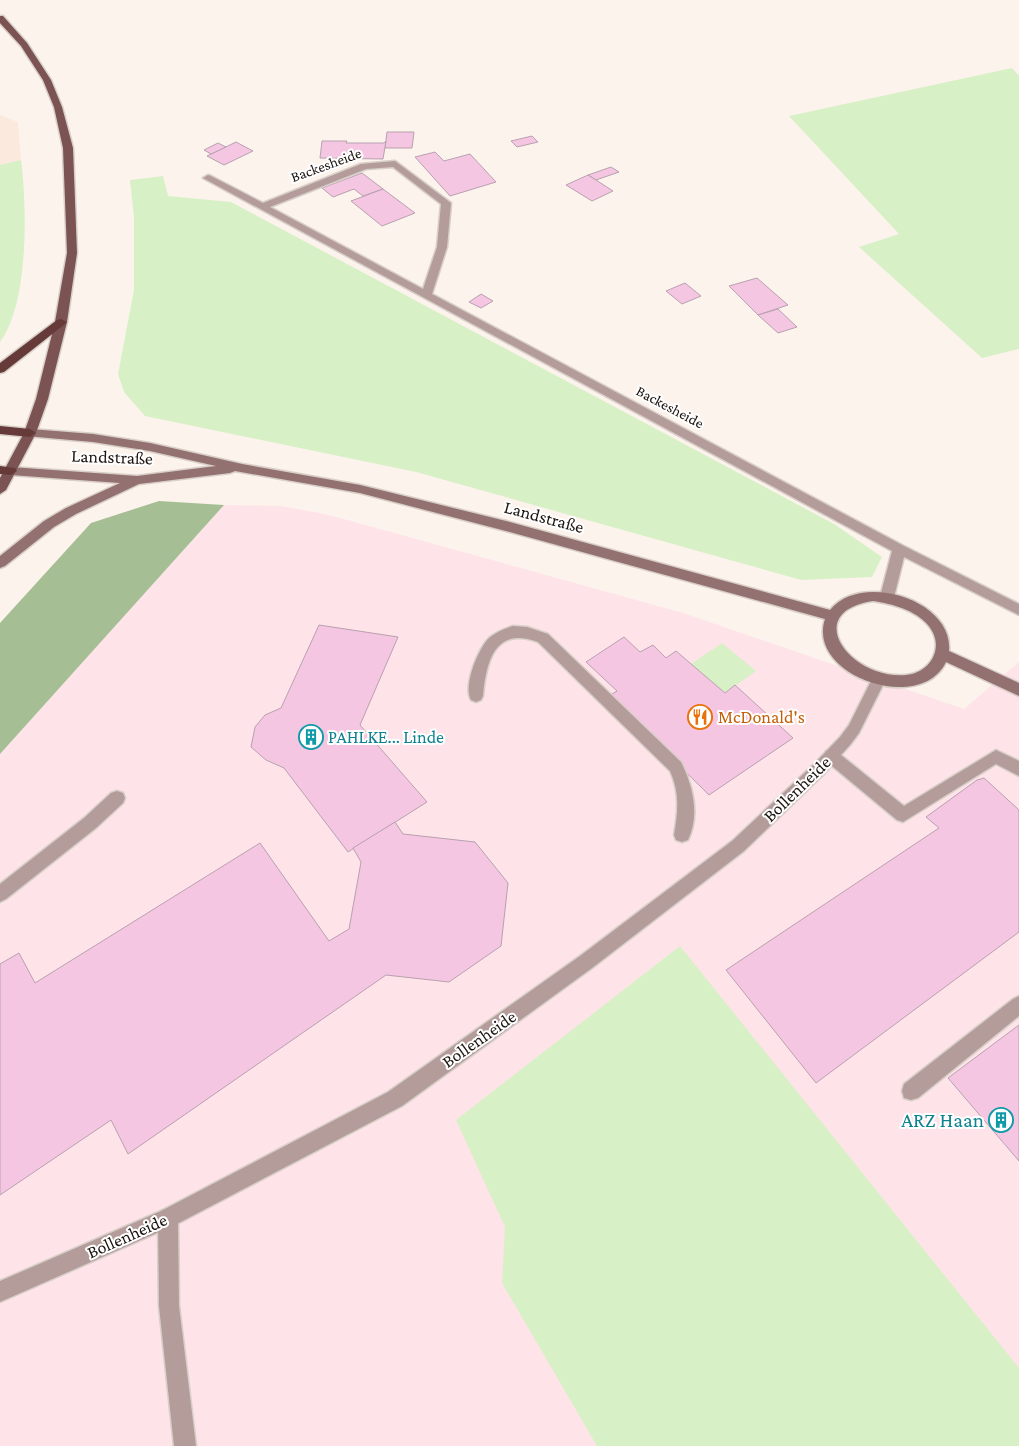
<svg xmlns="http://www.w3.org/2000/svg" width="1019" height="1446" viewBox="0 0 1019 1446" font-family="'Crimson Pro',serif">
<rect width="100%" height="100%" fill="#fcf3ed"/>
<polygon fill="#fbe9dd" points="0,115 18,122 21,160 0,165"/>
<polygon fill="#fee3e8" points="224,505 281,506 329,515 683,613 964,709 1019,662 1019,1446 0,1446 0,754"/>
<g fill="#d8f0c6">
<polygon points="1012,68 1019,76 1019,349 982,358 859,247 899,234 789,116"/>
<path d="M 21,160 C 27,208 29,302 0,342 L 0,165 Z"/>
<polygon points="163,176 168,196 231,202 834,524 882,557 872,577 801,580 416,472 145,416 124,392 118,374 134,290 134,217 130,180"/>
<polygon points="722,643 756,671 725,693 691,664"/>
<polygon points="680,946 1019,1368 1019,1446 597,1446 502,1283 505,1227 456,1120"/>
</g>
<polygon fill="#a6be94" points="159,501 224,505 0,754 0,623 91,523"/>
<g fill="#f5c6e2" stroke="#b8a1af">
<polygon points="387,132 414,132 412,148 385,148"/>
<polygon points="532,136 538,142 517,147 511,141"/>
<polygon points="322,141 347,141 346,143 384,143 386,141 383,159 320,158"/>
<polygon points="236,142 253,151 224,165 207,156"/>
<polygon points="218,143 226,147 211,154 204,150"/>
<polygon points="435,152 444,161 470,154 496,182 450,196 415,157"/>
<polygon points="611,167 619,172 596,180 588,175"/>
<polygon points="362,173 383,189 363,196 354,189 333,197 322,188"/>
<polygon points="588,175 596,180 613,191 592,201 566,185"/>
<polygon points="383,189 415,213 382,226 351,201"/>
<polygon points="757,278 788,305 758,315 729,286"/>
<polygon points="685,283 701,296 682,304 666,291"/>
<polygon points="481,294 493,301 481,308 469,302"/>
<polygon points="778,309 797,327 778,333 758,315"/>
<polygon points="319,625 398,637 360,725 427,802 348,852 284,768 266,760 251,747 255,727 265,715 281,708"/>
<polygon points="624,637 640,652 653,645 666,658 676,651 725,693 735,685 793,738 709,795 609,696 617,691 586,662"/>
<polygon points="984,778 1019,810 1019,932 816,1083 726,970 939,828 926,817 977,780"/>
<polygon points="395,822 403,834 475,842 508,883 501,946 449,982 386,975 128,1154 111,1120 0,1195 0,964 19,953 35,983 260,843 329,941 349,929 361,862 353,848"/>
<polygon points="1019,1025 1019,1161 948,1078"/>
</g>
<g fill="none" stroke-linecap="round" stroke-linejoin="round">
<defs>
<g id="lane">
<path d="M 395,161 L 451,203 L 447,247 L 432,294 L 904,546 L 1019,604 L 1019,615 L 904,557 L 894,597 L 892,601 L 887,602 L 882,601 L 880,597 L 892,551 L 203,178 L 208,175 L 211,176 L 263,203 L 361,164 ZM 393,167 L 441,204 L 437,247 L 423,289 L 270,207 L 366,169 Z"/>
<path d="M 513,626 L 527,627 L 548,634 L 681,762 C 693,786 700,815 688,840 L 682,842 L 676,840 L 674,835 C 678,812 680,793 670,771 L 538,642 C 495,626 486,661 483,696 L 481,700 L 476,702 L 471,700 C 463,686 478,649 489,638 C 496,632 504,629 513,626 Z"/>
<polygon points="831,750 836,751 904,806 996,750 1019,761 1019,776 996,764 903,822 897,820 826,761 823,756 826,751"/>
<polygon points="117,791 123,793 125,798 123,803 96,828 6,899 0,902 0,884 84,818 111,793"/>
<polygon points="1019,996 1019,1016 918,1098 911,1100 904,1098 902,1091 904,1084 1013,999"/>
<polygon points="168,1208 175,1211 178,1218 179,1306 196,1446 174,1446 159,1306 158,1218 161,1211"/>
</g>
<polygon id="street" points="879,673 884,675 886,679 859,733 850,745 824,774 744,851 592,968 402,1106 175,1225 0,1302 0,1281 161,1211 388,1092 580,956 732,841 814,764 840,737 849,725 874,675"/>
<path id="secondary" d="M 30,429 L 93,434 L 150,443 L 242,464 L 360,485 L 506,521 L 830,610 C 861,571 954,600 949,651 L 1019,683 L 1019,696 L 946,662 C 921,715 806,676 825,619 L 506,531 L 360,493 L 235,471 L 230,473 L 139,484 L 76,514 L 54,527 L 5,566 L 0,568 L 0,556 L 44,521 L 66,508 L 120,483 L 11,475 L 7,474 L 5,471 L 7,468 L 11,467 L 137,476 L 216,466 L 150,451 L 93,442 L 26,436 L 24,433 ZM 873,601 C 893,604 915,610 928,625 C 946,646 931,673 906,675 C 850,680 800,612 873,601 Z"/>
<polygon id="primary" points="0,16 3,16 27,43 51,80 62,107 73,148 77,253 67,322 48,399 36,433 6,490 0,494 0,478 24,433 36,399 55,322 67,253 63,148 54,107 43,80 21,46 0,23"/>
<g id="highway">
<polygon points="61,319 67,322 65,324 4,372 0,373 0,363 57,320"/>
<polygon points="0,426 30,429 36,433 30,437 0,434"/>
<polygon points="0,466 15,468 17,471 11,475 0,474"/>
</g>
</defs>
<use href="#lane" stroke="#d8cfc9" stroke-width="3"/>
<use href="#street" stroke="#d8cfc9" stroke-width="3"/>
<use href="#secondary" stroke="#d8cfc9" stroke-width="3"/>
<use href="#primary" stroke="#d8cfc9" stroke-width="3"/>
<use href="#highway" stroke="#d8cfc9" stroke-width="3"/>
<use href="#lane" fill="#b49c9b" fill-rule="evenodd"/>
<use href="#street" fill="#b49c9b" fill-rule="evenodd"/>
<use href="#secondary" fill="#937170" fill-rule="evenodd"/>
<use href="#primary" fill="#7b5352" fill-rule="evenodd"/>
<use href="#highway" fill="#663a39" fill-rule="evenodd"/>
</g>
<defs>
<symbol id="restaurant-ring" viewBox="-11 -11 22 22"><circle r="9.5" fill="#fff" stroke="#e8710a" stroke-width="1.5"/><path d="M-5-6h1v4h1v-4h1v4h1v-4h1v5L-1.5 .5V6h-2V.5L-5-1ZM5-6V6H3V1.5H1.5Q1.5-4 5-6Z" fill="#e8710a"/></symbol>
<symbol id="building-ring" viewBox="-11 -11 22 22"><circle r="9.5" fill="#fff" stroke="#0f9aa8" stroke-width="1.5"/><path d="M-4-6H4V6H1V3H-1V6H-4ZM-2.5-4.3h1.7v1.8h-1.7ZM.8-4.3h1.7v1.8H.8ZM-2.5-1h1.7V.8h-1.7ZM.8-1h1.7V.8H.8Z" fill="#0f9aa8"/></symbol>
</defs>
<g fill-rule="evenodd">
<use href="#restaurant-ring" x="686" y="703" width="28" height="28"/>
<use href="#building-ring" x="297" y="723" width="28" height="28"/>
<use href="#building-ring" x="987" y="1106" width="28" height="28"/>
</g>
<g text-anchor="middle" stroke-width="4" stroke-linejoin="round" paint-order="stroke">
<g font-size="15" fill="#1b130e" stroke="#fff">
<text transform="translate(326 165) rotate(-20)" y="5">Backesheide</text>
<text transform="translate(670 407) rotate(28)" y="5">Backesheide</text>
</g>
<g font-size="18" fill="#1b130e" stroke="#fff">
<text transform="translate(112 457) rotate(2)" y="6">Landstraße</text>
<text transform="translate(544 517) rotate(15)" y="6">Landstraße</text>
<text transform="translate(797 789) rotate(-44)" y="6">Bollenheide</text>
<text transform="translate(479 1039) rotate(-35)" y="6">Bollenheide</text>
<text transform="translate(127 1236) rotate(-24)" y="6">Bollenheide</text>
</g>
<g font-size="18" fill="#c56008" stroke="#fff" text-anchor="start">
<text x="718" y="723">McDonald's</text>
</g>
<g font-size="18" fill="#0d838f" stroke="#fff" text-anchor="start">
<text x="328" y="743">PAHLKE... Linde</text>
</g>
<g font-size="21" fill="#0d838f" stroke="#fff" text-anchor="end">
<text x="984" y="1127">ARZ Haan</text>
</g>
</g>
</svg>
